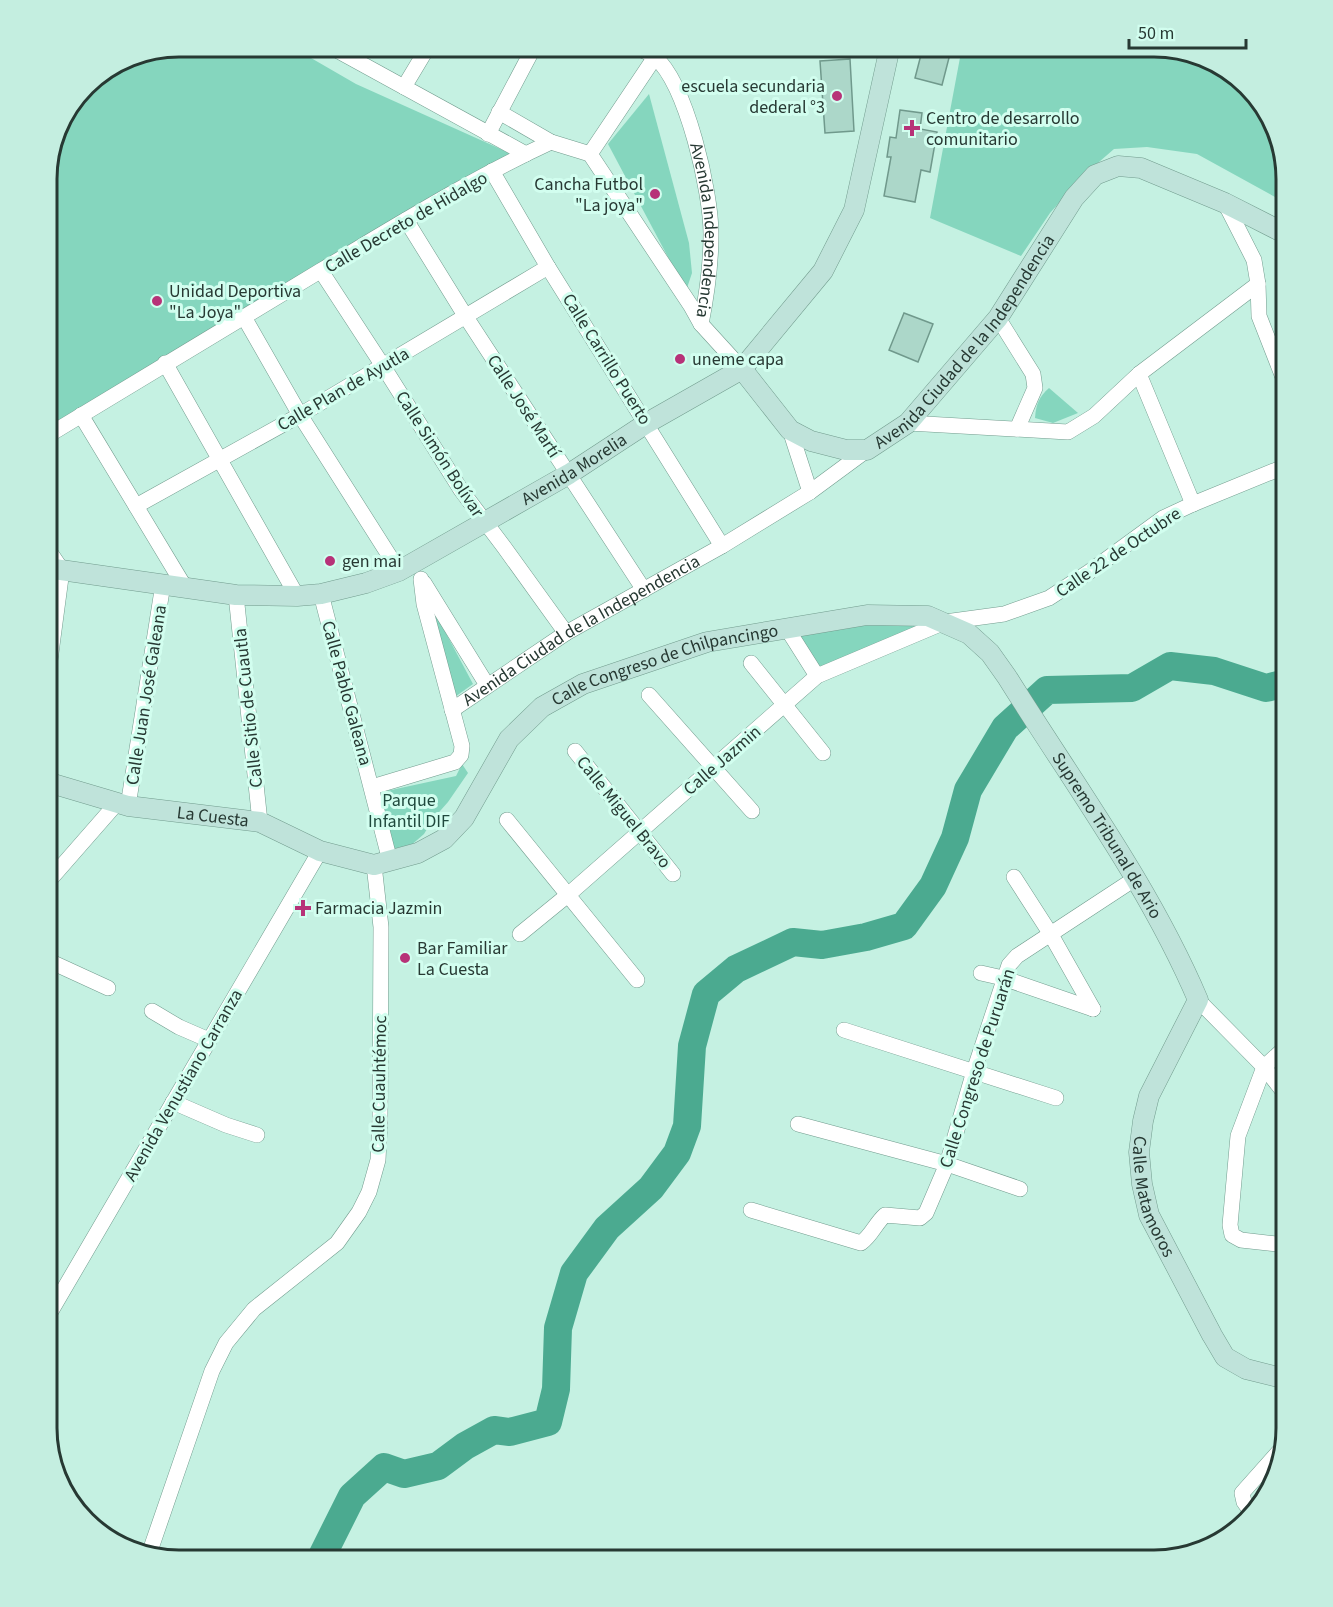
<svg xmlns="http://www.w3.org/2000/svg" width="1333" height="1607" viewBox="0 0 1333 1607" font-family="'Source Sans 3',sans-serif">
<rect width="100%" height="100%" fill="#c5f1e2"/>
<g fill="#85d6be">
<polygon points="179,47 292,47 356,84 514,155 47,432 47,170 60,120 91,80 129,56"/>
<polygon points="962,47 1162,47 1220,64 1264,105 1286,179 1286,203 1197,154 1147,147 1114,149 1084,175 1050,213 1021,256 930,218"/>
<polygon points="649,94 689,243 692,273 686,291 608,144"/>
<path d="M 1049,388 L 1078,413 L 1053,423 L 1035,418 C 1036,404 1039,397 1049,388 Z"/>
<polygon points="424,592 473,684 452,699"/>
<polygon points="867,623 925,625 816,669 796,633"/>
<polygon points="462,764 468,773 448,802 433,819 424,834 409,847 392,852 382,792 456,776"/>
</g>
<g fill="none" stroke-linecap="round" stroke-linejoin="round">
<polyline stroke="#4baa90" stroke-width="28" points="320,1560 352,1496 384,1467 404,1474 438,1466 465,1446 494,1430 510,1432 548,1422 556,1389 558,1328 574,1273 607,1228 651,1188 677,1153 687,1126 692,1046 706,994 736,969 793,942 822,945 866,937 904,926 933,886 955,838 968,790 1005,728 1047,690 1132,688 1170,666 1214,671 1266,688 1286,683"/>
</g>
<g fill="#acd7c9" stroke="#70998c" stroke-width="1.5">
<polygon points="923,47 950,47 949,50 951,50 942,85 915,78"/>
<polygon points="850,59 854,131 825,133 820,61"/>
<polygon points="900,110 922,113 920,129 937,132 930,172 921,170 915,202 884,196 891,157 887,157 890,137 896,138"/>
<polygon points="904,313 933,324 918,362 889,350"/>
</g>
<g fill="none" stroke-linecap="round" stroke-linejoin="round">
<defs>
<g id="street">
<polyline points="331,47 526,154"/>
<path id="s1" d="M 635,47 C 641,50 650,53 655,57 C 687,85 711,192 711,234 C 711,265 707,294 701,324 L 742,369"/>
<polyline points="404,87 428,47"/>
<polyline points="499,112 551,142 590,154 691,306 701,324"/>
<polyline points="488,134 534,47"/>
<polyline points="590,154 655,57 658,47"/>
<polyline points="492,171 548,267 722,546"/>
<polyline points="1225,203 1254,260 1258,284 1259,316 1286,385"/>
<polyline points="406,220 466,317 644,590"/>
<polyline points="321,271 383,366 461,490 504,547 566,633"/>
<polyline points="244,317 300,415 399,571"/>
<polyline points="998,318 1033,374 1035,388 1017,429"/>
<polyline points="165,363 297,596"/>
<polyline points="1139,374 1193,504"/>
<polyline points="81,415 186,589"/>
<polyline points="908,423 1068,432 1094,416 1139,374 1258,284"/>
<polyline points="790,430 810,492"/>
<path d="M 47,436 C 138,381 229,326 320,271 C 396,226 471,179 551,142"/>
<polyline points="136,506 300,415 548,267"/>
<polyline points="424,583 487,685"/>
<polyline points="321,594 390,861"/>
<polyline points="236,595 260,822"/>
<polyline points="786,627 817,676"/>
<polyline points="751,663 823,753"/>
<polyline points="47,683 62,570 47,548"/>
<polyline points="649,695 752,811"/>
<path id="s2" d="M 452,710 L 566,633 L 722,546 L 810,492 L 867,450"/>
<polyline points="575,751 673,874"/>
<polyline points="372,787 455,762 461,755 462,746 424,604 421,579"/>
<polyline points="128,806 163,584"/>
<polyline points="507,820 637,980"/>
<polyline points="1014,877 1050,933 1093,1009"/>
<polyline points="47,883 117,803"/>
<polyline points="520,934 569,894 817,676 945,622 1004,614 1049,598 1089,572 1163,518 1193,504 1286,466"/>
<polyline points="47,960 108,988"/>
<polyline points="981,973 1003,978 1093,1009"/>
<polyline points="1198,1000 1264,1067 1286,1095"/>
<polyline points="152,1011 179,1027 209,1040"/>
<polyline points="844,1030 1056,1098"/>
<polyline points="1286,1047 1264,1067 1238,1136 1230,1225 1232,1235 1241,1240 1286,1245"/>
<polyline points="173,1102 226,1125 257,1135"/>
<polyline points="798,1124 947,1164 1020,1189"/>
<path d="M 751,1210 L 861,1243 C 872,1235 875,1224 885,1215 L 920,1218 L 926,1213 L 947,1164 L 974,1071 L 1009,965 L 1017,956 L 1136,878"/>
<polyline points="47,1318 320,851"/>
<polyline points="1251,1512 1244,1502 1242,1493 1282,1448"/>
<polyline points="149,1554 212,1371 226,1343 254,1309 337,1243 359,1212 369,1192 378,1160 380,1120 381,927 374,865"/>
</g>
<g id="secondary">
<path id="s3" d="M 742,369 L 790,430 L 811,441 L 846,450 L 867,450 L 908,423 L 998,318 L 1074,198 L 1095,175 L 1118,166 L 1141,168 L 1225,203 L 1286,234"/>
<path id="s4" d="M 47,568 L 236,595 L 297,596 L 321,594 L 366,583 L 399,571 L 569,474 L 647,423 L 742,369 L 823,271 L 854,210 L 890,47"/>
<path id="s5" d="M 47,782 L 128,806 L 260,822 L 320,851 L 374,865 L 418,853 L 444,839 L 464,818 L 509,739 L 542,707 L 583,684 L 707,642 L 867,615 L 928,616 L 969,634 L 990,653 L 1007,677 C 1073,783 1149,885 1198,1000 L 1149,1096 L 1143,1121 L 1139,1152 L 1142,1184 L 1149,1215 L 1212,1335 L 1225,1357 L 1246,1369 L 1286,1379"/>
</g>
</defs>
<use href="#street" stroke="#729c8e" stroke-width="16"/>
<use href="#secondary" stroke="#729c8e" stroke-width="21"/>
<use href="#street" stroke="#fff" stroke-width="15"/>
<use href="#secondary" stroke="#bfe3da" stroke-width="20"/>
</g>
<g fill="#b73278" stroke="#d2feef" stroke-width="2">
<circle cx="837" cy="96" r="6"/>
<path d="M909 119h6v6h6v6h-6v6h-6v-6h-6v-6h6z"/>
<circle cx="655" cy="194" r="6"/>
<circle cx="157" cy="301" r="6"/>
<circle cx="680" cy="359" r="6"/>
<circle cx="330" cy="561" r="6"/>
<path d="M300 899h6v6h6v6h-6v6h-6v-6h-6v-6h6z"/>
<circle cx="405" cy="958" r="6"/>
</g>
<g text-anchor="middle" stroke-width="6" stroke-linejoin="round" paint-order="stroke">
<g font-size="18" fill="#273933" stroke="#d2feef" text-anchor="start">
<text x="825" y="92" text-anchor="end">escuela secundaria<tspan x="825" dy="21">dederal °3</tspan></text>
<text x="926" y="124">Centro de desarrollo<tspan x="926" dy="21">comunitario</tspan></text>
<text x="643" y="190" text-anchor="end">Cancha Futbol<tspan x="643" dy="21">"La joya"</tspan></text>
<text x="169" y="297">Unidad Deportiva<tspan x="169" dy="21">"La Joya"</tspan></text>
<text x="692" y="365">uneme capa</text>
<text x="342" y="567">gen mai</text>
<text x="315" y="914">Farmacia Jazmin</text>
<text x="417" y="954">Bar Familiar<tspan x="417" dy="21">La Cuesta</tspan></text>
</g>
<g font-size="18" fill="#273933" stroke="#d2feef">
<text transform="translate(406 222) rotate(-30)" y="6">Calle Decreto de Hidalgo</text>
<text dy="6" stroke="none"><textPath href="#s1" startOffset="207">Avenida Independencia</textPath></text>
<text dy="6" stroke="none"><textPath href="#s3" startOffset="306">Avenida Ciudad de la Independencia</textPath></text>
<text transform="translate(607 359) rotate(58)" y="6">Calle Carrillo Puerto</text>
<text transform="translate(343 389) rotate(-30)" y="6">Calle Plan de Ayutla</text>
<text transform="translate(524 406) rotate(57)" y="6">Calle José Martí</text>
<text transform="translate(440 454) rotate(57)" y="6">Calle Simón Bolívar</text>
<text dy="6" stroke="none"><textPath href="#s4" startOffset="560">Avenida Morelia</textPath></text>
<text transform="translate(1118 552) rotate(-34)" y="6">Calle 22 de Octubre</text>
<text dy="6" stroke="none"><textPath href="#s2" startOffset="152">Avenida Ciudad de la Independencia</textPath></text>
<text dy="6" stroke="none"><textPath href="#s5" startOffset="712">Calle Congreso de Chilpancingo</textPath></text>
<text transform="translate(347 693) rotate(75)" y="6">Calle Pablo Galeana</text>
<text transform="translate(146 695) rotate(-81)" y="6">Calle Juan José Galeana</text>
<text transform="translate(248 708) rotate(-96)" y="6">Calle Sitio de Cuautla</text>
<text transform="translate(722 760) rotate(-41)" y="6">Calle Jazmin</text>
<text transform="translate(624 812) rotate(51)" y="6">Calle Miguel Bravo</text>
<text dy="6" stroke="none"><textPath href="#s5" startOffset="170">La Cuesta</textPath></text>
<text dy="6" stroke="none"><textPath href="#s5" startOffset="1272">Supremo Tribunal de Ario</textPath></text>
<text transform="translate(977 1068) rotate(-72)" y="6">Calle Congreso de Puruarán</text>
<text transform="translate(379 1084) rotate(-89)" y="6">Calle Cuauhtémoc</text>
<text transform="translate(183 1085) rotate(-60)" y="6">Avenida Venustiano Carranza</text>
<text dy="6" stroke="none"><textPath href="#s5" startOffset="1672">Calle Matamoros</textPath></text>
</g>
<g font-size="18" fill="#1f493d" stroke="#d2feef">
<text x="409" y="806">Parque<tspan x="409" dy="21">Infantil DIF</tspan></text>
</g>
</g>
<path d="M0 0H1333V1607H0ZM179 57H1154A122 122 0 0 1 1276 179V1428A122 122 0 0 1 1154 1550H179A122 122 0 0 1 57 1428V179A122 122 0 0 1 179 57Z" fill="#c4eee0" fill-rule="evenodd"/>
<path fill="none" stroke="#273933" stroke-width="3" d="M179 57H1154A122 122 0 0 1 1276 179V1428A122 122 0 0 1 1154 1550H179A122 122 0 0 1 57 1428V179A122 122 0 0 1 179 57Z"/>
<path d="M1129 39v9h117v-9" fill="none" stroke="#273933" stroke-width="3"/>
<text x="1138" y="39" font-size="18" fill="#273933" stroke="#d2feef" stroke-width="4.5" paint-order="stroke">50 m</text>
</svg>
